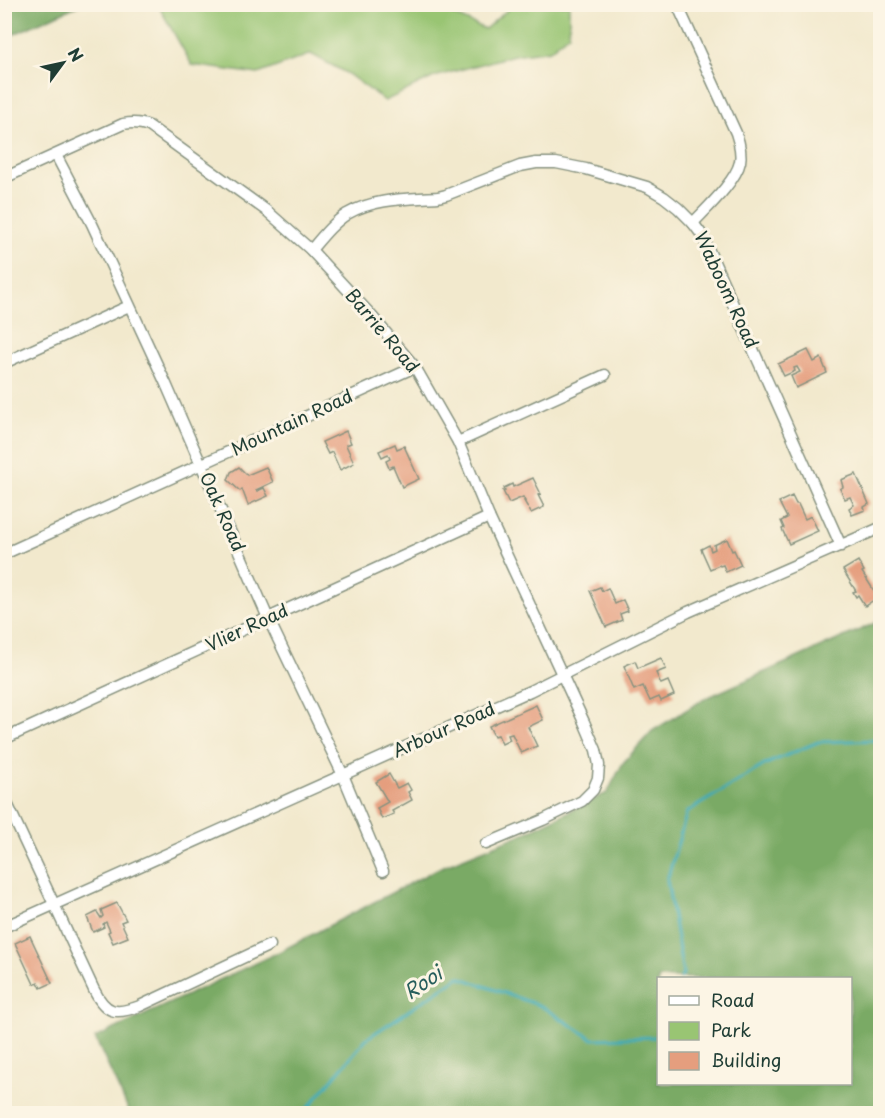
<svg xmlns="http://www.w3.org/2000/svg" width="885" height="1118" viewBox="0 0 885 1118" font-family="'Playpen Sans',sans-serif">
<rect width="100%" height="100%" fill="#fcf5e5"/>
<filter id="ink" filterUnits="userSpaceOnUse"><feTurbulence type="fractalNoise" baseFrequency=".0167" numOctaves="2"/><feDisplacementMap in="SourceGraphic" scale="12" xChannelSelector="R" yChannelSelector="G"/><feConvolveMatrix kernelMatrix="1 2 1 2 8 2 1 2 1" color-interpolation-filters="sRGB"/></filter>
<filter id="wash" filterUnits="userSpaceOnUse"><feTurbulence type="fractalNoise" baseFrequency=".008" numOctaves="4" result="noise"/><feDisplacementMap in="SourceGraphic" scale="24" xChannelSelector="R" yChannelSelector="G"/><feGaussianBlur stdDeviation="1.35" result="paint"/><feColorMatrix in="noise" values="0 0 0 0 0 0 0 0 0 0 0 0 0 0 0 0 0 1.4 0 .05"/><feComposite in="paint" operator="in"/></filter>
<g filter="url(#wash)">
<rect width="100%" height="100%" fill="#f2e9cd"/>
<polygon fill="#99c573" stroke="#5c8154" stroke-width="1.5" points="158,5 432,5 485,29 513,5 570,5 569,7 569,34 550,50 514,55 434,77 385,101 348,74 311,54 258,74 192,65"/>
<g fill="#7aaa65" stroke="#4c744c" stroke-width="1.5" fill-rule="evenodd">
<polygon points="5,4 79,4 79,5 5,38"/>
<path d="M 880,621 L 880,1113 L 130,1113 L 95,1038 L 279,952 L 441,867 L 527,832 L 607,793 L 623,763 L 652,731 L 704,699 ZM 658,978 L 850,978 L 850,1084 L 658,1084 Z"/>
</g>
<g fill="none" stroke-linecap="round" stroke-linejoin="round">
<g stroke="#3baab8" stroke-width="3">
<polyline points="681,978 683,974 667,880 687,812 766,764 818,742 880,740"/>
<polyline points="303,1114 366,1039 459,977 541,1006 593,1039 658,1037"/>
</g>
</g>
<g id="blocks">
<g fill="#e59e7e">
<polygon points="808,350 814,362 821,358 827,373 796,388 791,376 800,372 797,367 794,368 795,371 784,376 778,364"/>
<polygon points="346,431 351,443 346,445 354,463 340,470 332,452 328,454 322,442"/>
<polygon points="395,444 397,449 404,446 419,479 402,487 393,466 389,468 386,461 390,459 388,454 382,457 379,451"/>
<polygon points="239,467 247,475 266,467 273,482 256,490 257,491 264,488 268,496 248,505 242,489 240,491 228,480 231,472"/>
<polygon points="856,474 869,504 864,507 865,510 852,515 849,508 854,505 850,497 845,499 840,489 843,487 841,480"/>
<polygon points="533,478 541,494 538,495 544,507 531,513 524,501 525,501 523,497 509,503 503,491 505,491 504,488 512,484 513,487"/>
<polygon points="792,496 796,504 798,504 805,519 811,516 818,531 789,544 782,529 784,528 781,521 787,518 779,502"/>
<polygon points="727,539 732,551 734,550 741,565 726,572 723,565 720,566 719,565 710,569 701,549 709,545 711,551 715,549 714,545"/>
<polygon points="858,561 864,571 862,572 878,597 865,606 858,595 856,597 853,592 856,591 843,570"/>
<polygon points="600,587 602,591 608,588 615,604 623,600 628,611 620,614 622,620 606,627 590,591"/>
<polygon points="661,658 666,669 656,673 661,684 668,681 674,695 661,701 659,697 650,701 643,686 634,690 624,666 635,661 638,668"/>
<polygon points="536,705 543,720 528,727 537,746 521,753 512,734 508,735 510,740 502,744 498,735 494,736 489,726"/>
<polygon points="389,774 397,788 407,783 411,790 408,792 412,800 392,811 394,814 382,819 377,808 388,802 376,782"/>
<polygon points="117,903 126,920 121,922 128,937 113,943 108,932 110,931 106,922 103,924 104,927 93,932 87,917 97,912 101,918 103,916 101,910"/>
<polygon points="30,936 52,983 41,988 38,982 34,984 15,943"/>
</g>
</g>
</g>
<g filter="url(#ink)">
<use href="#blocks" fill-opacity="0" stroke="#889380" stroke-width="1.5"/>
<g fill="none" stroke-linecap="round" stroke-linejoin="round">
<defs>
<g id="minor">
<path d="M 677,4 L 736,133 C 739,142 742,152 740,162 C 736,181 707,208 693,223"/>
<polyline points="56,155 92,224 166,384 268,618 343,775 383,871"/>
<path d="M 4,178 L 123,124 C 133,122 140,122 149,126 L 267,211 L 311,250 L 369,313 L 415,367 L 458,442 L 489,517 L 584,722 L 596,750 L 599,765 L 598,778 L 593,790 L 582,801 L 543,820 L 486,844"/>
<path d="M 311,250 C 322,237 333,223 347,214 C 374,198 409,199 438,197 L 446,195 L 520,166 L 536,163 L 556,163 L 586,169 L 647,187 L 664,197 L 678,208 L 693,223 L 702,235 L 841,546"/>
<polyline points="4,363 129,306"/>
<polyline points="458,442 605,375"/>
<polyline points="4,554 415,367"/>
<polyline points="4,739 489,517"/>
<path d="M 4,797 L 94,990 C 106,1014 116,1015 140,1006 L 270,945"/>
<polyline points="4,927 530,691 688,612 880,528"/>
</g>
</defs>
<use href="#minor" stroke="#889380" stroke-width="13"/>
<use href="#minor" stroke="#fff" stroke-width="10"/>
</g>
</g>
<g text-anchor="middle" stroke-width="6" stroke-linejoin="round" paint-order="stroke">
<g font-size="18" fill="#1f3d34" stroke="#fcf5e5">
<text transform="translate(726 290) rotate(65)" y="6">Waboom Road</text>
<text transform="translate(382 331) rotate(50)" y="6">Barrie Road</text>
<text transform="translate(292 423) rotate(-25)" y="6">Mountain Road</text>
<text transform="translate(222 512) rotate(66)" y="6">Oak Road</text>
<text transform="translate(247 628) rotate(-25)" y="6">Vlier Road</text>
<text transform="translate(444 730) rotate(-24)" y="6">Arbour Road</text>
</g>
<g font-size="20" font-style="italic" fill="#275e5c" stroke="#fcf5e5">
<text transform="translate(423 983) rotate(-34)" y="7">Rooi</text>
</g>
</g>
<rect width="885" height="1118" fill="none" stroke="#fcf5e5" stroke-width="24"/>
<rect x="657" y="977" width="195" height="108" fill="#fcf5e5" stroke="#a4ab9e" stroke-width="1.5"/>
<rect x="669" y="996" width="30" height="9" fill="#ffffff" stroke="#a4ab9e" stroke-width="1.5"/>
<text x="711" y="1007" font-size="18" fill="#1f3d34">Road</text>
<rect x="669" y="1022" width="30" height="18" fill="#99c573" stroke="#a4ab9e" stroke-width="1.5"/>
<text x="711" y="1037" font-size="18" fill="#1f3d34">Park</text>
<rect x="669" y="1052" width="30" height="18" fill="#e59e7e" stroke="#a4ab9e" stroke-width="1.5"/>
<text x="711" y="1067" font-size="18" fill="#1f3d34">Building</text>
<g transform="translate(63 63) rotate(57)" stroke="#fcf5e5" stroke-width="4.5" paint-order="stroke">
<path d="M0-4.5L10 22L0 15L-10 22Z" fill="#1f3d34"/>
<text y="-9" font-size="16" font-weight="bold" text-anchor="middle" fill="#1f3d34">N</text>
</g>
</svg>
